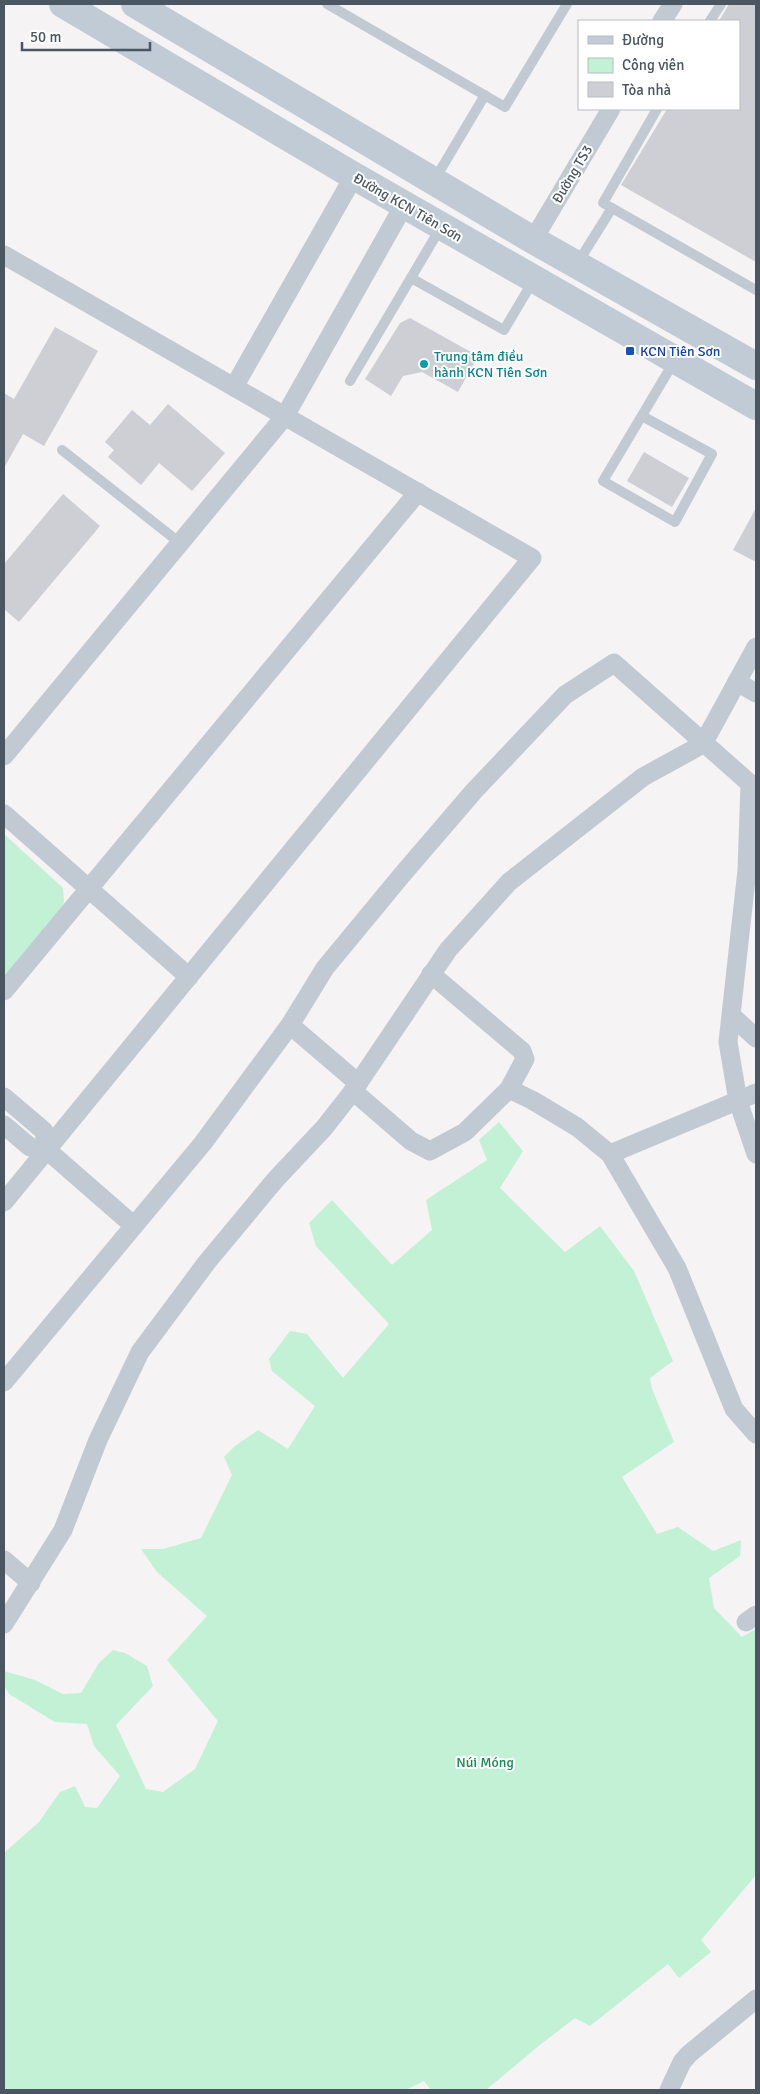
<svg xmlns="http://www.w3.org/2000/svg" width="760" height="2094" viewBox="0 0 760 2094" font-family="Signika,sans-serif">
<rect width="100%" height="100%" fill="#f5f3f3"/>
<g fill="#c3f1d5">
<polygon points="4,834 63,888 64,902 60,911 4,979"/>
<polygon points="499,1122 523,1151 500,1188 565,1252 600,1226 634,1271 673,1361 650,1378 652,1389 674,1442 622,1477 657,1534 678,1527 713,1551 741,1540 740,1556 709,1578 714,1608 742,1637 756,1629 756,1875 701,1940 711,1952 679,1978 668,1964 590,2026 575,2018 541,2044 486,2090 431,2090 424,2081 406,2090 4,2090 4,1853 39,1822 60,1792 75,1786 85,1807 97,1808 120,1776 94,1746 87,1724 55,1722 9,1694 4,1685 4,1671 35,1680 63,1694 81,1693 99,1663 113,1650 125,1653 147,1666 153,1686 116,1725 146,1789 163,1792 195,1769 218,1721 167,1660 207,1616 157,1572 141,1549 163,1549 201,1538 232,1475 224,1457 235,1446 258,1430 288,1449 315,1406 272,1371 269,1359 290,1331 307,1334 343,1378 389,1324 316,1246 309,1223 332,1200 392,1265 432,1230 426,1200 487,1160 479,1140"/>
</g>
<g fill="#cdcfd5">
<polygon points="729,4 756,4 756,262 621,185 667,109 739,109 739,21 719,21"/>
<polygon points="410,318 478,356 458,392 422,372 403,376 391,396 365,379 400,323"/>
<polygon points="55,327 98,351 44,446 23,434 4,468 4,393 14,399"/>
<polygon points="168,404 225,453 192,491 159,463 141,485 108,457 114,450 105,442 132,410 150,425"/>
<polygon points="644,452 689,478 672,507 627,481"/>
<polygon points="63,494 100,526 19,622 4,609 4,564"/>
<polygon points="756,508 756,562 733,550"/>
</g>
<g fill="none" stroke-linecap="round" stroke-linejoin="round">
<g stroke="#c1cad2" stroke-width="10">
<polyline points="327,4 505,107 567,4"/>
<polyline points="710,21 721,4"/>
<polyline points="435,179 485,95"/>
<polyline points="612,208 756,290"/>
<polyline points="577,264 612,208 603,203 657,109"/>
<polyline points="411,278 504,330 533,281"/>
<polyline points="350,381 441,227"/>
<polyline points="642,416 712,454 675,522 603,481 675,360"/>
<polyline points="62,450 180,543"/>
</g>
<g stroke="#c1cad2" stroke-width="19">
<polyline points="662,21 673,4"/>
<polyline points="533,240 611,109"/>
<polyline points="4,255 532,558 4,1202"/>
<polyline points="234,387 354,176"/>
<polyline points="737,682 756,693"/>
<polyline points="4,756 285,416 404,205"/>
<polyline points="750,784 747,870 728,1042 738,1101 756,1154"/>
<polyline points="4,814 189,977"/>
<polyline points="431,974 522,1051 525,1059 509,1089"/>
<polyline points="4,991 418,492"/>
<polyline points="732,1016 756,1038"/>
<polyline points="290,1025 358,1083"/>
<polyline points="353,1091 411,1141 430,1151 465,1132 509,1089 532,1100 577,1127 610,1154 677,1268 734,1409 756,1434"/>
<polyline points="4,1097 44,1131 47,1150"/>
<polyline points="4,1125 30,1147 47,1150 133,1225"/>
<polyline points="610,1154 756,1093"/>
<polyline points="4,1382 203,1143 290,1025 325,968 401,876 474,791 565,695 614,663 756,789"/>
<polyline points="4,1560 31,1583"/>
<polyline points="746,1622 756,1615"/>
<polyline points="4,1624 63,1530 98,1440 140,1352 207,1262 276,1179 324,1128 353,1091 448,950 509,882 643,777 703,744 756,647"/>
<polyline points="669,2090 682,2062 689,2054 756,1999"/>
</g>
<g stroke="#c1cbd6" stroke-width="28">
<polyline points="63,4 354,176 756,406"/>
<polyline points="135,4 533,240 756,366"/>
</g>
</g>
<rect fill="#1a4fb4" stroke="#fff" stroke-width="2" x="625" y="346" width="10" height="10" rx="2.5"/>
<circle fill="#0f9aa8" stroke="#fff" stroke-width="2" cx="424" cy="364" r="5"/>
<g text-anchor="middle" stroke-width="4" stroke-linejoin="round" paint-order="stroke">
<g font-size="14" fill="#4a5661" stroke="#fff">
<text transform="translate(572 174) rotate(-59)" y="5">Đường TS3</text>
<text transform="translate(408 207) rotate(30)" y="5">Đường KCN Tiên Sơn</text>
</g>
<g font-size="14" fill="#164399" stroke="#fff" text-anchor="start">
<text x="640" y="356">KCN Tiên Sơn</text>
</g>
<g font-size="14" fill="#0d838f" stroke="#fff" text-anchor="start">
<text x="434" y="361">Trung tâm điều<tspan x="434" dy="16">hành KCN Tiên Sơn</tspan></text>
</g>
<g font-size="14" fill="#17864f" stroke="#fff">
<text x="485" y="1767">Núi Móng</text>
</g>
</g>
<rect width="760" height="2094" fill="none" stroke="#4a5661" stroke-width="10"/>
<rect x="578" y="20" width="162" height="90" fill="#ffffff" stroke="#b7bbc0"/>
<rect x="588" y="36" width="25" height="8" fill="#c1cbd6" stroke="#b7bbc0"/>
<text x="622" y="45" font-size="15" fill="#4a5661">Đường</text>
<rect x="588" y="58" width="25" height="15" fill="#c3f1d5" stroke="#b7bbc0"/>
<text x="622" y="70" font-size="15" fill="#4a5661">Công viên</text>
<rect x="588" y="82" width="25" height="15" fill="#cdcfd5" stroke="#b7bbc0"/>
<text x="622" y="95" font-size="15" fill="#4a5661">Tòa nhà</text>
<path d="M22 42v8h128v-8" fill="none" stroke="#4a5661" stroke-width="2.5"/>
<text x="30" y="42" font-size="15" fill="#4a5661" stroke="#ffffff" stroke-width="4" paint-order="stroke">50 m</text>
</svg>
